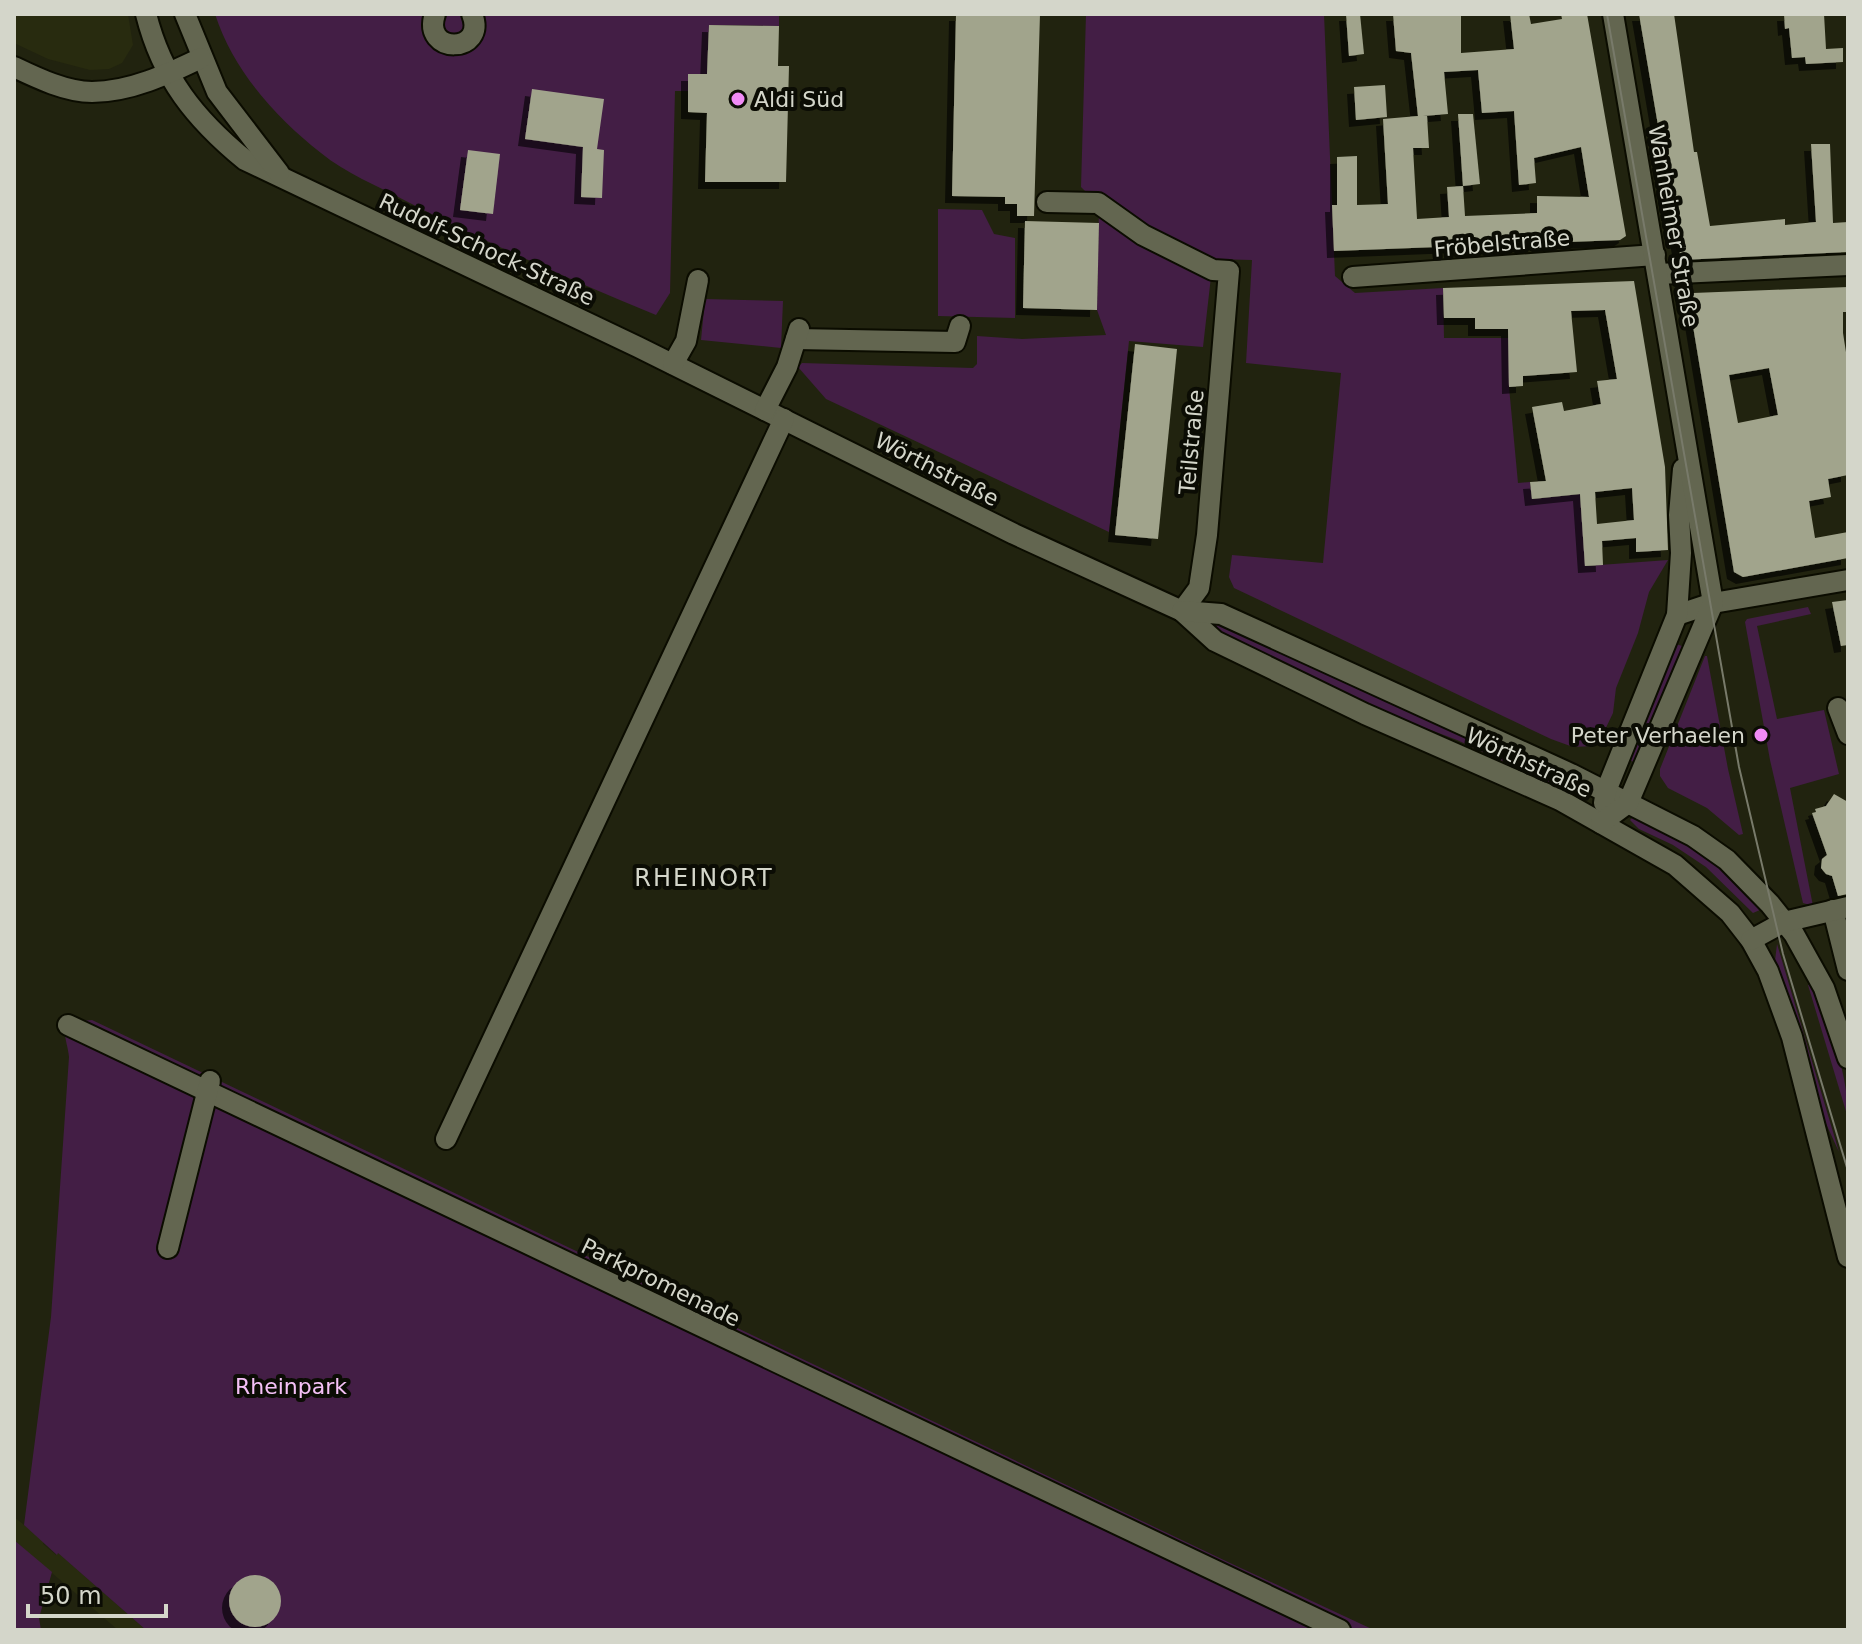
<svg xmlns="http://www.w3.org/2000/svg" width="1862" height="1644" viewBox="0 0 1862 1644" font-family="'DejaVu Sans',sans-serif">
<defs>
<filter id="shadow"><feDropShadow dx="-7" dy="7" stdDeviation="0" flood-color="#0009"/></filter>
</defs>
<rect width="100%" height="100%" fill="#21230f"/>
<g fill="#282b0f">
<polygon points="14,14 128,14 133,45 122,63 109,69 90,70 48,59 14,43"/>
<polygon points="14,1517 44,1541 43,1544 56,1555 57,1552 146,1630 118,1630 14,1540"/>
</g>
<g fill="#431e45">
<path d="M 215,14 L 779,14 L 779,26 L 709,25 L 707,74 L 689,74 L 688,91 L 675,91 L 670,293 L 656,315 C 571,280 487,243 406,201 C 378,186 345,173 321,153 C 275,117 233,70 215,14 Z"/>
<polygon points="1086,14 1324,14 1335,276 1355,293 1443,288 1444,338 1509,338 1509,387 1518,483 1530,482 1532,499 1580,494 1586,566 1668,560 1649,592 1638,633 1616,688 1613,713 1602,736 1593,746 1573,747 1551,739 1234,588 1229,577 1232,555 1323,563 1341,373 1246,363 1252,260 1213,259 1203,347 1129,341 1109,532 826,399 798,367 802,363 973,368 977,364 977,336 1022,339 1106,335 1097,310 1099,205 1081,187"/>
<polygon points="938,209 982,210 994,234 1015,238 1015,318 938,316"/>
<polygon points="705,299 783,301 781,348 701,340"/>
<polygon points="1808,607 1811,614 1757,626 1777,719 1824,710 1839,774 1790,788 1813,906 1803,903 1770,760 1745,622 1747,619"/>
<polygon points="1213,623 1218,623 1562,781 1559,787 1457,740 1375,709 1225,636"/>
<polygon points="1676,644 1682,646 1635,763 1630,760"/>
<polygon points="1705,656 1707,656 1728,769 1743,834 1739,835 1707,808 1668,788 1660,776 1660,769"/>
<polygon points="1634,816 1710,859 1760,906 1760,910 1753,913 1706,867 1673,845 1639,829 1630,820"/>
<polygon points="1777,944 1839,1152 1823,1117 1797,1021 1775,961"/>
<path d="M 1811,984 C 1830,1024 1848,1073 1848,1118 L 1808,985 Z"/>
<path d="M 92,1020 L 1230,1563 L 1374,1630 L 146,1630 L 58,1553 L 57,1555 L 24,1525 L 51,1317 L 69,1057 C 68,1046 64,1038 65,1028 L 72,1022 Z"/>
<polygon points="14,1540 52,1572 39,1618 41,1630 14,1630"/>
</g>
<g fill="#a1a48c" fill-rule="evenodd" filter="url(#shadow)">
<polygon points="956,14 1040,14 1034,216 1017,216 1017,204 1005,204 1005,197 952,196"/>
<polygon points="1346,14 1360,14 1364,54 1349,56"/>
<path d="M 1393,14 L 1461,14 L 1461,53 L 1514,49 L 1510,14 L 1529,14 L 1531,24 L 1562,19 L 1561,14 L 1587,14 L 1626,236 L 1620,240 L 1334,251 L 1332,205 L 1337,205 L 1337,157 L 1357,156 L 1357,205 L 1388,204 L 1383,119 L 1418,116 L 1411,53 L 1396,51 ZM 1478,70 L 1482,113 L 1514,111 L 1519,185 L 1536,183 L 1534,158 L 1581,147 L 1589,197 L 1537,196 L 1537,213 L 1465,216 L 1463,186 L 1447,187 L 1449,217 L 1417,219 L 1413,148 L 1429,148 L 1427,116 L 1423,116 L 1448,114 L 1444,72 Z"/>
<polygon points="1639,14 1674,14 1694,152 1697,152 1710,226 1785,219 1785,225 1816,222 1811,144 1830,144 1833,223 1848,222 1848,252 1681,260"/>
<polygon points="1784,14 1824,14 1826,49 1843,48 1843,62 1806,64 1805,57 1792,58 1789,28 1785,29"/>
<polygon points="709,25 779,26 778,66 789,66 786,182 705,182 707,113 688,112 688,74 707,74"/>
<polygon points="1385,85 1387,117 1356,120 1354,87"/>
<polygon points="532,89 604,99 597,149 604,150 602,198 581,197 583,147 525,139"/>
<polygon points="1458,114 1473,114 1480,184 1463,186"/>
<polygon points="468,150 500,154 493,214 460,210"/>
<polygon points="1025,221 1099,223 1097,310 1023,308"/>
<path d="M 1634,281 L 1665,467 L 1668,550 L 1636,552 L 1636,538 L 1602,541 L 1603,565 L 1585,566 L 1580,494 L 1532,499 L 1530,482 L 1546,481 L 1532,407 L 1562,402 L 1564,411 L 1601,404 L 1597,381 L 1617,379 L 1605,310 L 1571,311 L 1577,372 L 1523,376 L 1523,386 L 1509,387 L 1508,329 L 1475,329 L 1475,318 L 1444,318 L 1443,288 ZM 1632,488 L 1634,520 L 1597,524 L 1595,492 Z"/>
<path d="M 1848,287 L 1848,312 L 1843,312 L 1843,333 L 1848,365 L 1848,475 L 1828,479 L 1831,497 L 1809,501 L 1815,538 L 1848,532 L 1848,558 L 1743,577 L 1734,572 L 1688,296 L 1693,293 ZM 1769,368 L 1778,415 L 1738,423 L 1729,375 Z"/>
<polygon points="1135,344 1177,349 1158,539 1115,535"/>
<polygon points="1848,600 1848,645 1841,646 1832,602"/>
<polygon points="1834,794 1848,802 1848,894 1838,896 1832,876 1826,874 1821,868 1822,859 1827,855 1812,813 1816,812 1815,809 1826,806"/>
<circle cx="255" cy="1601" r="26"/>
</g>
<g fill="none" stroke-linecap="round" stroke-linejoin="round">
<defs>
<g id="minor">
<path d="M 146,14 C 162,78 195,119 245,160 L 638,347 L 1014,534 L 1182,611 L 1215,641 L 1365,714 L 1560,800 L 1675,865 L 1730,913 L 1751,940 L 1768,971 L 1792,1037 L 1848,1257"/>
<polyline points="185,14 217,92 279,173"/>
<path d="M 435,14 C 421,55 488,54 472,14"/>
<path d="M 14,67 C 37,78 66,92 92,92 C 130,92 168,74 201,58"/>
<polyline points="1047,202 1098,203 1143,235 1213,270 1229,271 1207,535 1199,588 1182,611"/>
<polyline points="1658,274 1848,265"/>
<polyline points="1353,277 1655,255"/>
<polyline points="796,339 955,342 960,326"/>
<polyline points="673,364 686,341 698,280"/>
<polyline points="765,410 787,367 799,329"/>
<polyline points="1182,611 1221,614 1571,774 1693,836 1727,860 1770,904 1794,934 1824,988 1848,1058"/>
<polyline points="1677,615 1713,603 1848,580"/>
<polyline points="1838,708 1848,734"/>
<polyline points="1604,803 1606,791 1677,615 1681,553 1679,515 1683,469"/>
<polyline points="1601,823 1628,803 1713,603 1613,14"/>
<polyline points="1833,910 1848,970"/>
<polyline points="1751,940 1784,922 1848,907"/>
<polyline points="68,1025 1340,1630"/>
<polyline points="446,1139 784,419"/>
<polyline points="168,1248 210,1081"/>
</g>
</defs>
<use href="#minor" stroke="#0b0c00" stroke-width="24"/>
<use href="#minor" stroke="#636650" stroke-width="20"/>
<polyline stroke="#787a6a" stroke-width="2" points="1607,14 1739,767 1783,954 1848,1171"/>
</g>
<g fill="#f08bf5" stroke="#0b0c04" stroke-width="3">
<circle cx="738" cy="99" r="8"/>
<circle cx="1761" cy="735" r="8"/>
</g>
<g text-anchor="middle" stroke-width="8" stroke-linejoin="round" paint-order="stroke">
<g font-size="22" fill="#d4d6ca" stroke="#0b0c04" text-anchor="start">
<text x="754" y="107">Aldi Süd</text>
<text x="1745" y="743" text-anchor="end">Peter Verhaelen</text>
</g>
<g font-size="22" fill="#d4d6ca" stroke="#0b0c04">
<text transform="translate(1674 226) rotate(80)" y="8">Wanheimer Straße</text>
<text transform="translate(1502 243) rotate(-5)" y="8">Fröbelstraße</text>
<text transform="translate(487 249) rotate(25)" y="8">Rudolf-Schock-Straße</text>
<text transform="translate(1191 442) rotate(-85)" y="8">Teilstraße</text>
<text transform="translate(937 469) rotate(27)" y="8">Wörthstraße</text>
<text transform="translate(1529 762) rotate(25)" y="8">Wörthstraße</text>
<text transform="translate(661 1282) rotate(26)" y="8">Parkpromenade</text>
</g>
<g font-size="22" fill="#f4c0f6" stroke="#0b0c04">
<text x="291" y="1394">Rheinpark</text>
</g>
<g font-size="24" letter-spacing="2" fill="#d4d6ca" stroke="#0b0c04">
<text x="704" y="886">RHEINORT</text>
</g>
</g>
<rect width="1862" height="1644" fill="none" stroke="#d4d6ca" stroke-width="32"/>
<path d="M28 1604v12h138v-12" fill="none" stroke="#d4d6ca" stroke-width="4"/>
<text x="40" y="1604" font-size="24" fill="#d4d6ca" stroke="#0b0c04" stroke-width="6" paint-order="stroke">50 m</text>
</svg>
